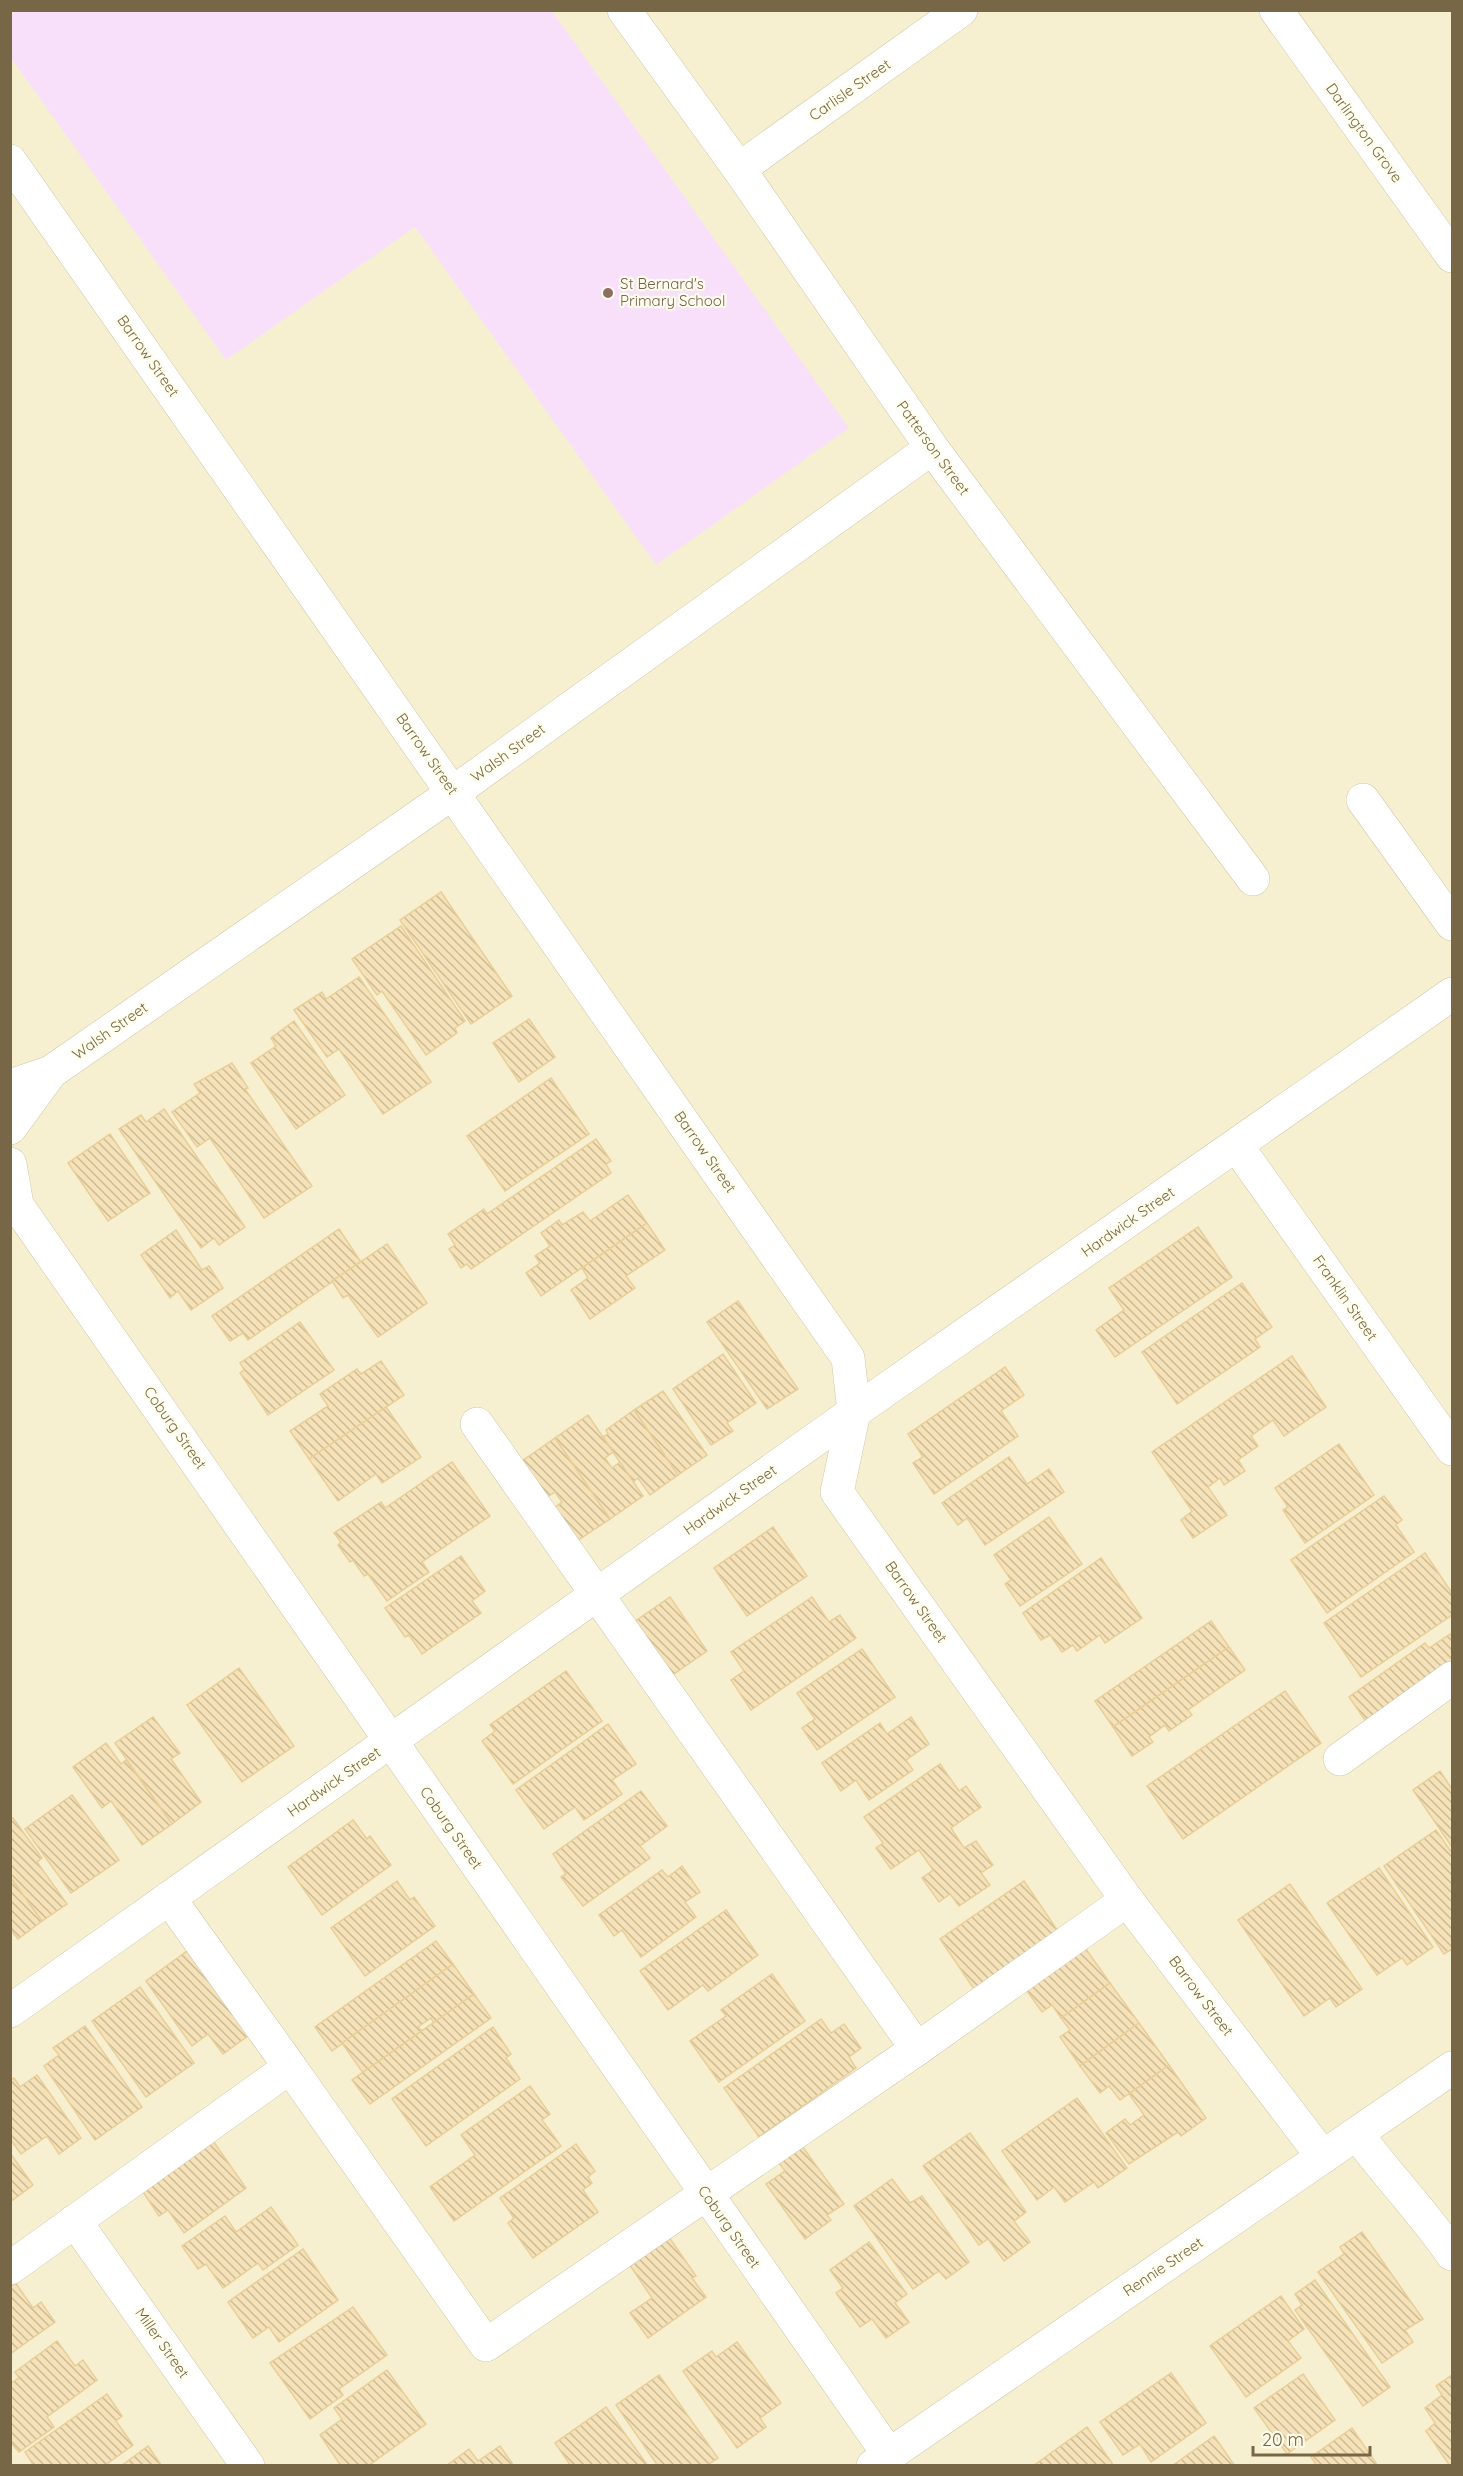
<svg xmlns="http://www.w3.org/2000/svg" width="1463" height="2476" viewBox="0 0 1463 2476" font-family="Quicksand,sans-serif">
<defs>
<pattern id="building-back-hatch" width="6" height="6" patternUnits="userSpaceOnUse" patternTransform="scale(1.5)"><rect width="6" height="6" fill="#f6e2b8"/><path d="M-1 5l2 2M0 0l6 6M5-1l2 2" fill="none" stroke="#ccbb97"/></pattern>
</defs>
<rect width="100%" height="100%" fill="#fefbe3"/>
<rect fill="#f6f0d1" x="11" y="11" width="1441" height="2454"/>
<polygon fill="#f8e0fa" points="16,10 552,11 849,428 656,565 415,227 226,360 11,58 11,15"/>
<g fill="url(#building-back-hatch)" stroke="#eace97" stroke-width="1.5">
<polygon points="441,892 512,996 471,1024 400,920"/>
<polygon points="401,926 465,1021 455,1028 457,1033 426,1055 382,991 377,995 352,959"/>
<polygon points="359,977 431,1082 383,1114 339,1049 327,1057 294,1010 322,992 326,999"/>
<polygon points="529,1019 555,1057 519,1082 493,1043"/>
<polygon points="294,1021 345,1095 296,1129 251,1063 276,1046 271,1038"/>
<polygon points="232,1063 248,1088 245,1089 312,1186 264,1218 210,1138 197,1147 172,1112 200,1093 194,1084"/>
<polygon points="551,1078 589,1134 505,1191 467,1136"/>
<polygon points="164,1109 245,1227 219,1245 214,1238 201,1248 119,1129 141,1115 146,1122"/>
<polygon points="110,1134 150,1193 108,1221 68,1163"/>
<polygon points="596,1139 611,1161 606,1164 611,1173 471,1269 467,1264 461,1268 449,1249 455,1245 448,1234 484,1209 487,1214"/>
<polygon points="628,1195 647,1223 541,1296 526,1273 540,1263 535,1256 550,1246 541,1233 559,1220 562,1225 583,1212 590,1221"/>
<polygon points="647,1223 665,1250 626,1276 635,1288 590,1319 571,1290 588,1278 582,1268"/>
<polygon points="1198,1227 1232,1277 1115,1357 1096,1330 1124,1310 1109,1288"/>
<polygon points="339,1229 361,1262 248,1340 243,1333 230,1341 212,1316"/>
<polygon points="176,1230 202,1270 209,1266 223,1288 191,1310 178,1291 170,1298 141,1255"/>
<polygon points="387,1244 427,1303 378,1337 348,1295 343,1298 332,1281"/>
<polygon points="1242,1283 1272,1327 1255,1339 1260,1347 1177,1404 1142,1352"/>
<polygon points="738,1301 798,1389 767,1409 707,1322"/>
<polygon points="300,1322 334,1370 268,1415 240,1373 244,1370 240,1363"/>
<polygon points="723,1354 756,1403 727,1423 733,1431 711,1445 673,1389"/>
<polygon points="1292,1356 1326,1407 1284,1436 1273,1420 1251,1436 1258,1446 1238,1460 1245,1471 1224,1485 1220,1478 1208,1487 1227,1515 1193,1538 1181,1520 1192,1511 1152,1452"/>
<polygon points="381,1361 404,1395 309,1459 290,1431 328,1406 320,1394 357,1369 361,1374"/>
<polygon points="1005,1367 1024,1395 1001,1411 1018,1436 934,1494 913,1463 923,1457 908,1434"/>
<polygon points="663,1391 707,1455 678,1475 634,1410"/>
<polygon points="386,1407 421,1457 382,1483 376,1474 338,1501 309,1459"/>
<polygon points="634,1410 678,1475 650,1495 638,1478 633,1482 603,1437 608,1434 606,1430"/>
<polygon points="588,1415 613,1452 605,1458 612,1468 620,1462 643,1496 610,1519 555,1438"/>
<polygon points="555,1438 610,1519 577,1541 554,1508 562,1502 555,1492 546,1498 522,1461"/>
<polygon points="1339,1444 1374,1495 1305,1543 1283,1510 1288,1507 1275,1488"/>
<polygon points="1009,1457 1027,1484 1049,1469 1064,1492 985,1545 967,1518 958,1525 942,1503"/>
<polygon points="452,1462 490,1516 422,1562 429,1572 387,1601 368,1574 364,1576 353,1560 350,1562 338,1545 341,1542 334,1533 381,1502 385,1508"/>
<polygon points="1384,1496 1402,1520 1396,1525 1414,1552 1327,1613 1291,1560"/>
<polygon points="1049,1517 1082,1564 1020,1606 1005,1584 1011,1580 994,1555"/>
<polygon points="773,1527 807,1576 747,1616 714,1568"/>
<polygon points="1425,1553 1452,1593 1452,1615 1361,1677 1324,1623"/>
<polygon points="461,1556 485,1591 472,1601 481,1613 422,1654 409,1635 405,1637 385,1608"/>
<polygon points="1101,1558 1142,1618 1105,1643 1100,1635 1077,1651 1073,1645 1062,1652 1050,1635 1041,1640 1023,1613"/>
<polygon points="670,1597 707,1651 671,1676 634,1622"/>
<polygon points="812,1597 829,1622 840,1615 856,1638 751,1710 731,1680 744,1671 731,1652"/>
<polygon points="1211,1621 1229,1647 1113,1727 1095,1701"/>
<polygon points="1450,1634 1452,1637 1452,1665 1367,1723 1349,1697 1425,1643 1429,1648"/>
<polygon points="1229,1647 1245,1670 1188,1710 1192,1715 1169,1731 1165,1725 1149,1737 1153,1742 1132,1756 1113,1727"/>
<polygon points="862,1649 895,1697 817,1750 802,1728 815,1719 797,1693"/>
<polygon points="239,1668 294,1746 242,1782 187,1705"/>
<polygon points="566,1671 602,1721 513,1784 482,1741 495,1731 490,1725"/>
<polygon points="1285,1691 1321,1743 1183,1839 1147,1786"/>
<polygon points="153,1717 180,1753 171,1759 201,1802 172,1824 115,1743"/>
<polygon points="911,1717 929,1744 906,1760 913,1770 869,1800 856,1780 841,1791 822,1763 880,1723 887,1734"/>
<polygon points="608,1724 636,1764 612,1780 622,1794 584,1820 575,1807 544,1829 516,1790"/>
<polygon points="106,1743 121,1764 126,1760 172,1824 142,1845 111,1801 102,1808 73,1767"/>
<polygon points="940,1764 959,1791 966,1786 981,1807 951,1828 964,1848 976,1841 993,1865 981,1873 990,1885 959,1906 950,1894 939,1902 922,1878 933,1870 919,1850 891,1869 876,1848 883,1843 864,1817"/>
<polygon points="1440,1771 1452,1789 1452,1847 1413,1790"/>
<polygon points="641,1791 667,1826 640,1846 650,1858 583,1906 561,1877 566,1874 553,1854"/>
<polygon points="72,1795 119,1860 71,1893 25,1829"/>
<polygon points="13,1818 42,1858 37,1862 67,1904 42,1921 10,1877 10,1819"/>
<polygon points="353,1820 367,1839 370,1836 391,1865 322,1915 288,1867"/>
<polygon points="1436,1830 1452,1853 1452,1949 1444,1954 1384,1866"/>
<polygon points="682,1866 700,1892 685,1902 696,1917 641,1957 622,1930 614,1936 599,1915 662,1870 668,1877"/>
<polygon points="1379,1868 1433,1947 1407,1965 1402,1958 1377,1975 1327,1903"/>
<polygon points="10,1877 42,1921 18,1939 10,1929"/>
<polygon points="397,1881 410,1900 414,1897 435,1926 365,1976 331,1928"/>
<polygon points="1024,1881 1058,1931 974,1989 940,1939"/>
<polygon points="1290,1884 1362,1989 1336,2007 1330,1998 1304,2016 1238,1920"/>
<polygon points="726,1910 758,1955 708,1991 703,1985 668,2010 640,1971"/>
<polygon points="436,1941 453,1964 332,2051 315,2027"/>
<polygon points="1081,1942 1110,1983 1061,2018 1052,2005 1042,2012 1022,1984"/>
<polygon points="191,1948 252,2033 223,2054 208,2034 192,2046 146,1981"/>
<polygon points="453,1964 474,1994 434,2023 431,2018 418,2027 422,2031 363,2073 342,2043"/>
<polygon points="772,1974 805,2021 719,2082 690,2041 726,2016 721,2010"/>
<polygon points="1110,1983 1139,2023 1080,2066 1060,2037 1070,2030 1061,2018"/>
<polygon points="140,1987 194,2063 146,2097 92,2021"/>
<polygon points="474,1994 491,2018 370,2104 352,2080"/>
<polygon points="821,2019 831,2033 844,2024 861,2048 849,2057 856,2068 759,2137 724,2088"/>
<polygon points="1139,2023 1169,2065 1120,2100 1109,2086 1100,2093 1080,2066"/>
<polygon points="85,2026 142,2107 95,2140 44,2066 59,2055 53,2048"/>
<polygon points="493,2027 511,2054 506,2058 520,2079 426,2146 392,2099"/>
<polygon points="1169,2065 1206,2118 1181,2136 1178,2132 1129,2164 1106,2133 1125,2119 1130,2125 1144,2115 1129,2094"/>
<polygon points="37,2075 81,2138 59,2154 47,2136 21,2154 10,2139 10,2080 14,2078 20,2087"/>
<polygon points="530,2086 550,2114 542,2120 561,2146 454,2221 430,2187 475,2155 461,2135"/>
<polygon points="1077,2098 1127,2168 1098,2188 1094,2182 1065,2202 1054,2187 1037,2200 1002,2151"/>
<polygon points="970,2133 1026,2212 1014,2221 1030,2242 1004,2261 988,2239 979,2245 923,2166"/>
<polygon points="211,2138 246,2188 184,2233 168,2210 159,2216 141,2189"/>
<polygon points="576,2144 595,2171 588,2177 592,2183 583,2190 598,2212 533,2258 508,2223 514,2218 500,2198"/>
<polygon points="802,2146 844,2204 827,2215 831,2220 805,2239 766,2184 785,2171 779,2163"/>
<polygon points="10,2153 33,2185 10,2202"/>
<polygon points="892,2179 910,2203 922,2196 969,2262 946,2279 939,2271 913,2289 854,2206"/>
<polygon points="271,2207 298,2245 263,2270 258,2263 223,2288 206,2264 198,2269 182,2246 225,2216 236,2232"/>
<polygon points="664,2230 696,2276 692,2278 706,2297 648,2338 630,2313 652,2298 625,2258"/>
<polygon points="1362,2232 1423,2319 1405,2330 1413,2342 1382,2363 1318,2272 1344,2254 1340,2247"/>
<polygon points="869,2242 907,2294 895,2303 909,2322 886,2338 872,2319 860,2327 836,2293 843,2288 830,2270"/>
<polygon points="303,2249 338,2300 279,2342 269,2327 253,2338 228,2302"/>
<polygon points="1315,2280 1390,2387 1363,2406 1295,2310 1302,2305 1295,2294"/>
<polygon points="15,2282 33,2308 41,2302 55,2322 10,2354 10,2286"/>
<polygon points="1281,2296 1304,2329 1288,2341 1301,2358 1246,2397 1210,2346"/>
<polygon points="353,2307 387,2355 339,2389 343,2395 310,2419 270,2363"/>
<polygon points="57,2341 75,2366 83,2360 97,2380 47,2417 54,2427 19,2452 10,2442 10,2384 19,2378 15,2372"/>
<polygon points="737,2342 781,2403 760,2418 766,2427 737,2448 683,2371 712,2351 716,2357"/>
<polygon points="387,2370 426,2424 368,2466 341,2466 320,2435 342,2419 334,2408"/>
<polygon points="1171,2373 1206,2423 1151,2462 1140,2444 1123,2455 1100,2422"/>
<polygon points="1303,2374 1335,2420 1287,2454 1254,2408"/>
<polygon points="659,2375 718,2458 706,2466 658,2466 616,2405"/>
<polygon points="1452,2375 1452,2466 1450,2466 1426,2431 1435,2423 1425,2408 1442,2395 1436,2386"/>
<polygon points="107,2394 122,2416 116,2421 133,2445 104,2466 34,2466 25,2452"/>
<polygon points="606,2407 648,2466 571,2466 555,2443"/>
<polygon points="1087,2427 1114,2466 1033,2466"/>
<polygon points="1352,2428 1378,2466 1317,2466 1311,2457"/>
<polygon points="1214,2436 1235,2466 1172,2466"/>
<polygon points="148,2446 162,2466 121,2466"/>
<polygon points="500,2446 514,2466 446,2466 469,2449 478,2461"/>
</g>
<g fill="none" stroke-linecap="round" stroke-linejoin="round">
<defs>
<g id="minor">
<polyline points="624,10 739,169 932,448 1253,879"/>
<polyline points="1276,10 1452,256"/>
<polyline points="10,161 848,1358 854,1412 837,1492 1127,1900 1323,2157"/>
<polyline points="739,169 961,10"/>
<polyline points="1363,800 1452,924"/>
<polyline points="10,1086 51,1072 454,792 932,448"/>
<polyline points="10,1128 51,1072"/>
<polyline points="1237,1146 1452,1449"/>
<polyline points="10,1164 16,1199"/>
<polyline points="10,1195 889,2455"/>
<polyline points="477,1424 917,2049"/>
<polyline points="1340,1759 1452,1678"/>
<polyline points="10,2011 854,1412 1452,994"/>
<polyline points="290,2067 486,2345 917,2049 1127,1900"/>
<path d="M 1357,2134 C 1388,2176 1423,2212 1452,2254"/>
<polyline points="75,2221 248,2466"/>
<polyline points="10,2268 290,2067 169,1898"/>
<polyline points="873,2466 1452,2068"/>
</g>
</defs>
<use href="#minor" stroke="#d0c6a9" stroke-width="34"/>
<use href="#minor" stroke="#fff" stroke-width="33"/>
</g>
<circle fill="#8d6e63" stroke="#fffdeb" stroke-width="2" cx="608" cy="293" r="6"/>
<g text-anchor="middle" stroke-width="4.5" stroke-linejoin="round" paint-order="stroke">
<g font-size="15" fill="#786747" stroke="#fffdeb">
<text transform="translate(850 90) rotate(-35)" y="5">Carlisle Street</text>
<text transform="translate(1364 133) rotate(54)" y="5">Darlington Grove</text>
<text transform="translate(148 356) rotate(55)" y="5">Barrow Street</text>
<text transform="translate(933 448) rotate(54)" y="5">Patterson Street</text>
<text transform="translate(508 753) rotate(-36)" y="5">Walsh Street</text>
<text transform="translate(427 754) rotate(55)" y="5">Barrow Street</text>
<text transform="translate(110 1031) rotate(-35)" y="5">Walsh Street</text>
<text transform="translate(705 1152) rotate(55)" y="5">Barrow Street</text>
<text transform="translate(1128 1222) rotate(-35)" y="5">Hardwick Street</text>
<text transform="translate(1345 1298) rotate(55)" y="5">Franklin Street</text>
<text transform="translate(175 1428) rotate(55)" y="5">Coburg Street</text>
<text transform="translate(730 1500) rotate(-35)" y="5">Hardwick Street</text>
<text transform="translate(916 1602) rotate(55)" y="5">Barrow Street</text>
<text transform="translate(334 1782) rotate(-35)" y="5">Hardwick Street</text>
<text transform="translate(451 1828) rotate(55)" y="5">Coburg Street</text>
<text transform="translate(1201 1996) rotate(53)" y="5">Barrow Street</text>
<text transform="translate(729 2227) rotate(55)" y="5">Coburg Street</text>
<text transform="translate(1163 2267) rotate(-34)" y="5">Rennie Street</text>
<text transform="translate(162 2343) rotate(55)" y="5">Miller Street</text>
</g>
<g font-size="15" fill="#785e54" stroke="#fffdeb" text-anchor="start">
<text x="620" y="289">St Bernard's<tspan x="620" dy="17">Primary School</tspan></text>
</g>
</g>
<rect width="1463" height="2476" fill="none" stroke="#786747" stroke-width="24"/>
<path d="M1253 2446v9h117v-9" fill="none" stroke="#786747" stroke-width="3"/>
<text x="1262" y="2446" font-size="18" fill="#786747" stroke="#fffdeb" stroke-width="4.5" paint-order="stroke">20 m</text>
</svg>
